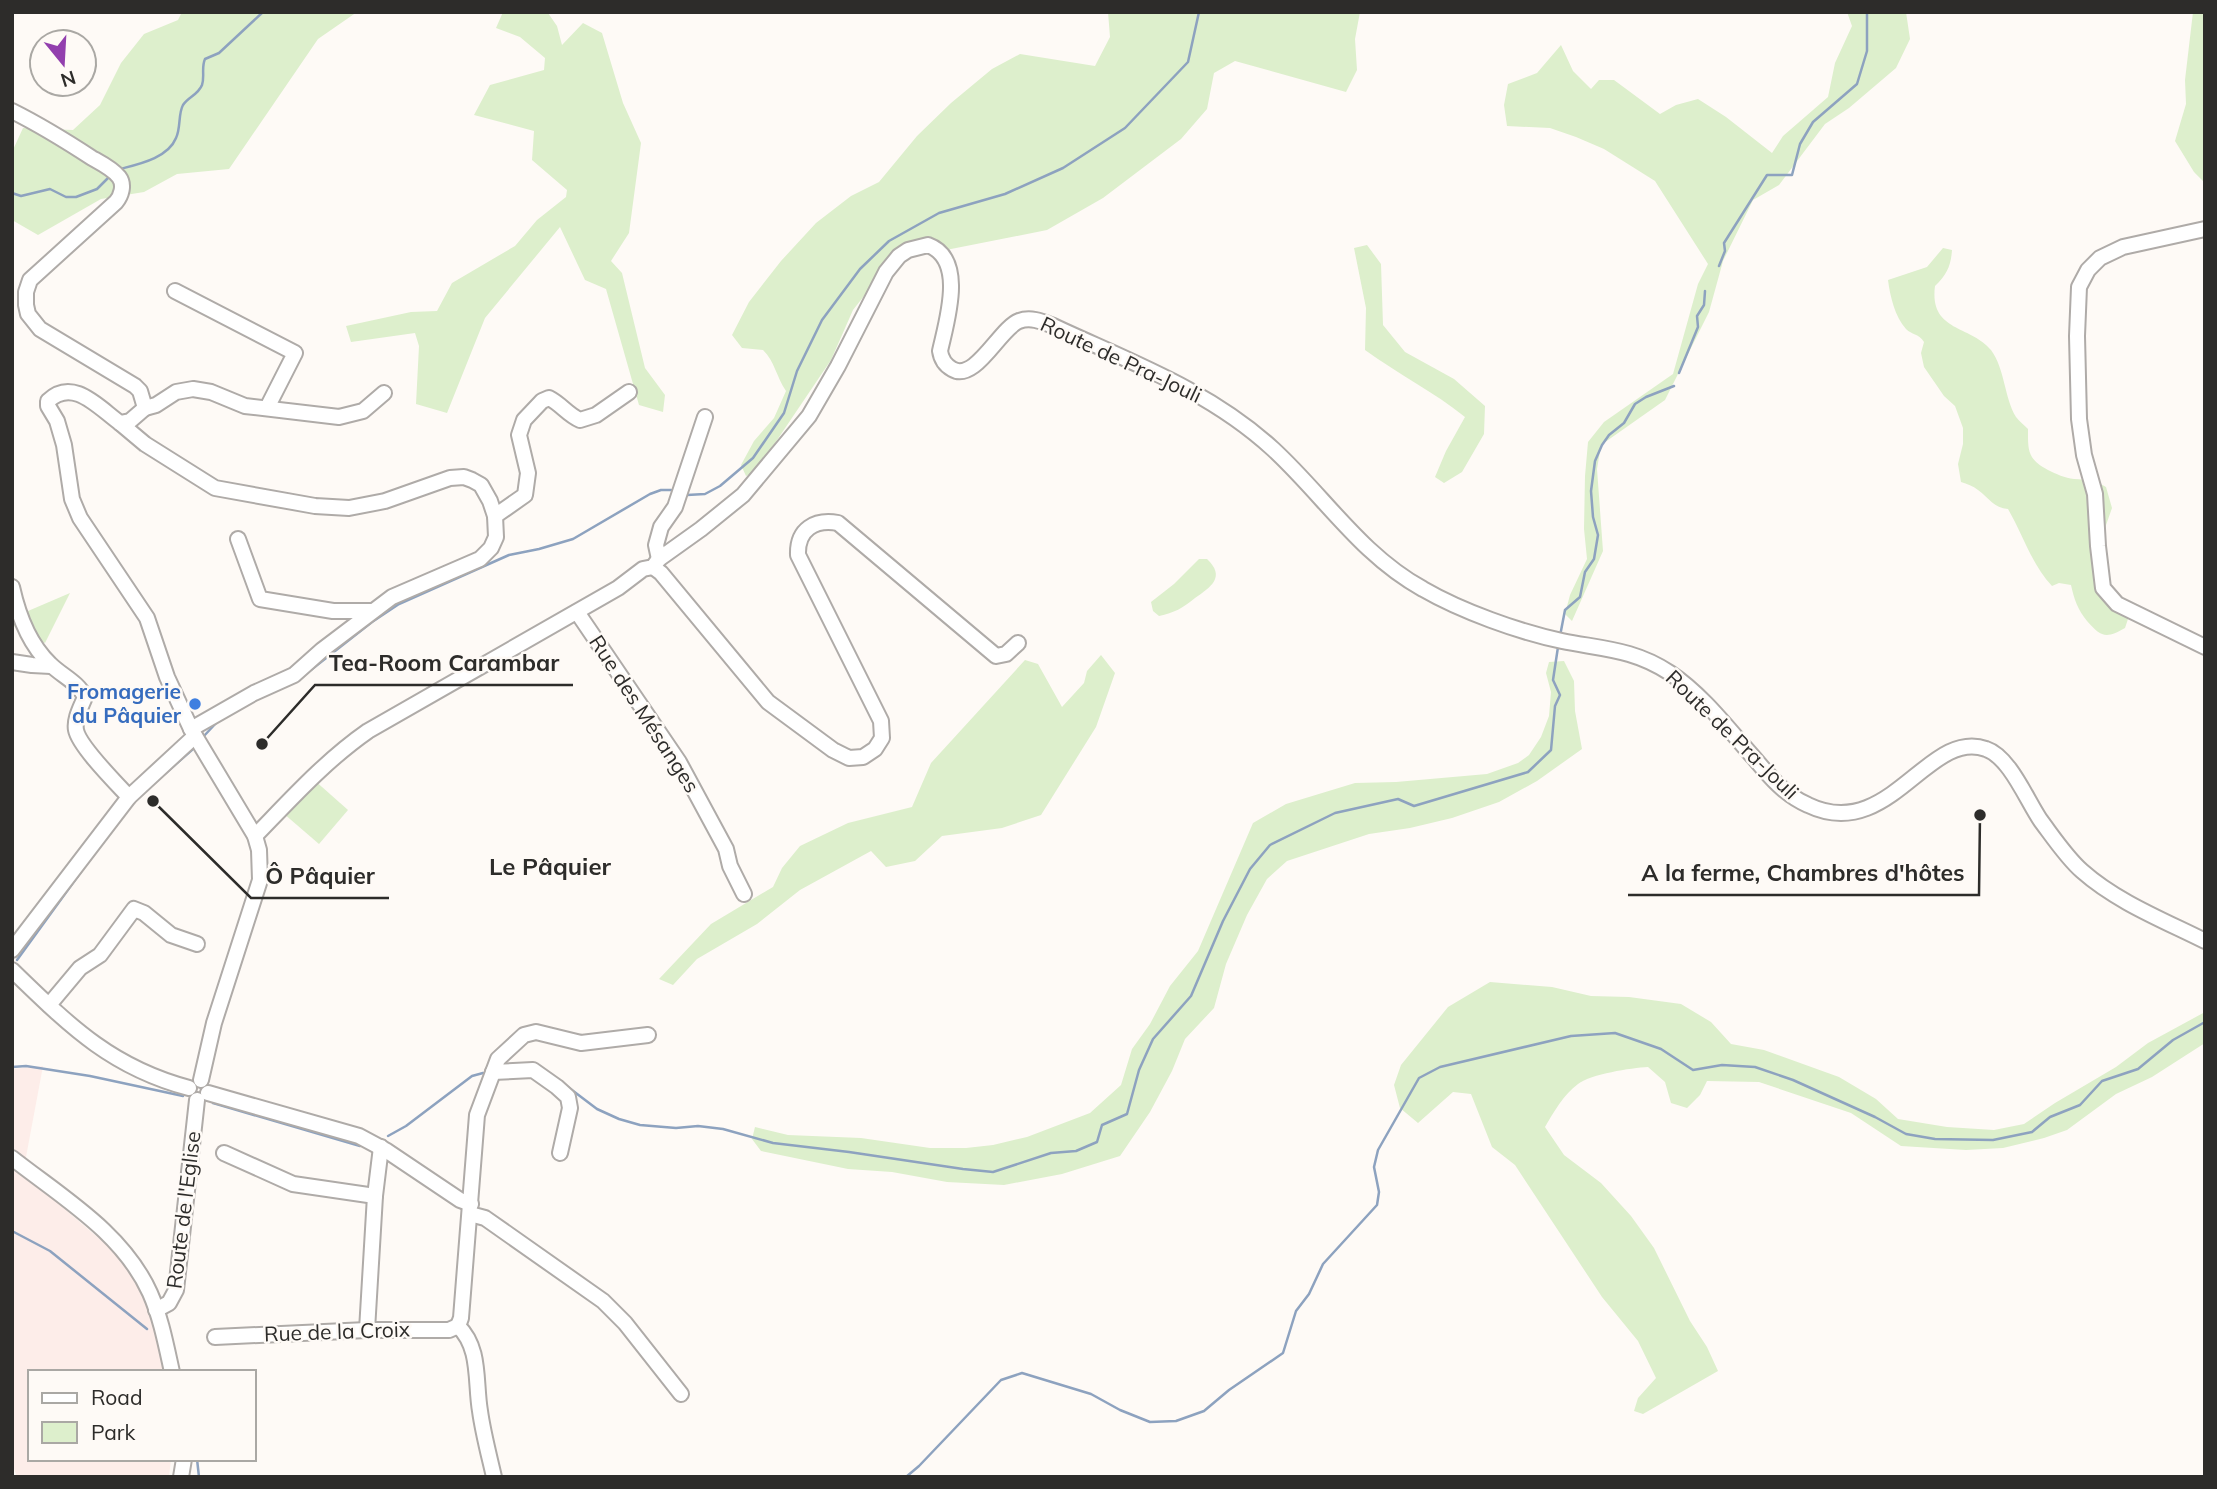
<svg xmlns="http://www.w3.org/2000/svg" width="2217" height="1489" viewBox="0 0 2217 1489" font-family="Mulish,sans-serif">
<rect width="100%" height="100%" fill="#fefaf6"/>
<polygon fill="#fdede9" points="43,1066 23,1173 125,1261 152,1318 164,1372 30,1372 30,1459 171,1459 169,1477 17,1477 12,1463 12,1069"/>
<g fill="#ddefcc">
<polygon points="182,12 357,12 318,39 229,169 177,174 144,192 101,199 38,235 12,220 12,152 23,128 73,130 100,105 121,63 144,34 178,20"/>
<polygon points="503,12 548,13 557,26 562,45 583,23 602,33 623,103 641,143 629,233 611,261 622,273 645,368 665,395 663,412 639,405 606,289 585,280 560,227 485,318 447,413 416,404 419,346 415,333 351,342 346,326 411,312 437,311 452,283 515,246 537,220 566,197 567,190 532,160 534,131 474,115 490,85 544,70 545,58 520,37 496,28"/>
<path d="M 1108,12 L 1360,12 L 1355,39 L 1357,70 L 1346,92 L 1235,61 L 1214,73 L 1207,109 L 1181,139 L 1103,198 L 1047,230 L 946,250 L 898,253 L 853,310 L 831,360 L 771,449 L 765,468 L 746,476 L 741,465 L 754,441 L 774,418 L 786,391 C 776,376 775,362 763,350 L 742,348 L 732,335 L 749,302 L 781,261 L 816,223 L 851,196 L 879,182 L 917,136 L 951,103 L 992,69 L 1020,54 L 1095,66 L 1110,37 Z"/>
<polygon points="1847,12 1906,12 1910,39 1896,68 1849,108 1825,124 1779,185 1753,200 1723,261 1709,312 1665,400 1601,445 1597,469 1603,551 1572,621 1565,614 1570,595 1587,559 1584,529 1585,476 1588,442 1604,422 1673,374 1698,284 1708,264 1655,181 1604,149 1576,137 1550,128 1507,126 1504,105 1508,84 1537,73 1561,45 1573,71 1591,89 1599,80 1614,80 1660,114 1676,105 1698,99 1726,117 1772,153 1783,136 1828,97 1835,63 1852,26"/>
<polygon points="2193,12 2205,12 2205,183 2194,172 2175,141 2186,104 2185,80"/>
<path d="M 1367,245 L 1381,264 L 1383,325 L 1405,352 L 1454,379 L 1485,406 L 1484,434 L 1462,472 L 1444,483 L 1435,477 L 1446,451 L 1465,417 C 1434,392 1398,374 1365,350 L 1366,308 L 1354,248 Z"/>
<path d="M 1943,248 L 1952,250 C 1951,265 1947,275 1935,286 C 1929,332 1971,325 1991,350 C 2005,369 2004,397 2016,417 C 2019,421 2024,425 2028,429 C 2028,450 2027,459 2048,470 C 2056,474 2065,478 2074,479 C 2088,480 2095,480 2106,487 L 2112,508 L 2105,528 L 2105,578 L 2119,600 L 2128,607 L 2128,619 L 2125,628 C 2106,639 2101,637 2087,621 C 2078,610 2074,599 2071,585 L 2059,583 L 2052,586 C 2031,563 2023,535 2008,509 C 1994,508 1989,498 1978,490 C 1973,486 1967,484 1961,482 L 1958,464 L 1963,444 L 1963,428 L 1955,406 L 1944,396 L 1924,367 L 1921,353 L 1924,342 C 1918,333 1912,335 1906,329 C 1895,317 1890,296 1888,280 L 1927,267 Z"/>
<path d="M 1199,559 L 1207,559 C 1226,577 1211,587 1195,598 C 1183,608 1174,613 1159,616 L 1153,611 L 1151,602 L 1174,584 Z"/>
<polygon points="70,593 45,643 12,625 12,607 28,611"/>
<polygon points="1101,655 1115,673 1096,727 1041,815 1002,828 942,836 915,861 886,867 871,851 800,890 757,924 697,959 673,985 659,979 711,924 773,887 782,868 800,846 848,823 912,807 931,763 1025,660 1038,664 1062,707 1084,683 1087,671"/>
<polygon points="1564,661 1574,681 1575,711 1582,749 1537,781 1499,802 1452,818 1410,828 1369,834 1287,861 1267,879 1247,915 1226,964 1214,1008 1185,1039 1172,1071 1150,1112 1120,1156 1062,1174 1004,1185 947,1182 892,1172 848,1169 761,1151 752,1139 755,1127 788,1135 861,1138 930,1148 966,1148 993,1145 1027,1137 1090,1113 1121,1085 1132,1049 1150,1024 1170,986 1198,951 1253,823 1286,804 1355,783 1396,782 1487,774 1518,763 1529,755 1541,737 1549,716 1551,692 1546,673 1549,662"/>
<polygon points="313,779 348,810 319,844 283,813"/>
<path d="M 1490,982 L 1552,987 L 1591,996 L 1629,997 L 1681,1004 L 1711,1022 L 1731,1044 L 1764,1050 L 1839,1077 L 1876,1099 L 1898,1119 L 1947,1127 L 1994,1130 L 2024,1124 L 2055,1103 L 2116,1067 L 2148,1043 L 2205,1012 L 2205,1043 L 2152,1077 L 2116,1094 L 2067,1130 L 2044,1138 L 2003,1148 L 1966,1150 L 1901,1146 L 1851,1113 L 1759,1082 L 1707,1081 L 1700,1095 L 1687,1108 L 1671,1103 L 1665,1082 L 1648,1067 C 1631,1068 1591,1074 1578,1084 C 1564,1094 1553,1113 1545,1127 L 1564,1155 L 1601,1183 L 1631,1216 L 1654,1248 L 1690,1321 L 1707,1347 L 1718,1371 L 1643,1414 L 1634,1411 L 1638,1398 L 1656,1378 L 1638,1341 L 1602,1297 L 1515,1165 L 1492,1147 L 1471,1094 L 1453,1092 L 1418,1123 L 1400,1108 L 1394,1085 L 1401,1065 L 1448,1007 Z"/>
</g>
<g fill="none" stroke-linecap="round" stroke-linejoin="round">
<g stroke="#8da2bf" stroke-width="2.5">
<path d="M 120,169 C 139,164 168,158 176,138 C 181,128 178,114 183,105 C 188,97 198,95 202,85 C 205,76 201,68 205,59 L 219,53 L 263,12"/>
<polyline points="12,193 21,196 50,189 66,197 76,197 97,189 111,175"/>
<polyline points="1719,266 1725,251 1724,243 1767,175 1792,175 1800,144 1813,122 1857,84 1867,51 1867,12"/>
<polyline points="1679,373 1698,327 1697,316 1704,305 1705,291"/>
<polyline points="687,495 705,494 720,486 753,458 784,413 797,371 822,320 860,269 889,241 939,213 1005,194 1063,168 1125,128 1188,62 1199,12"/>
<polyline points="1560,636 1565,610 1580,597 1585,572 1594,559 1598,535 1593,517 1591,491 1595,461 1602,445 1609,435 1624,423 1635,404 1646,397 1674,386"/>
<polyline points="307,673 372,622 399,604 509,555 539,549 573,539 650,494 661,490 671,490"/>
<polyline points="203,737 218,721"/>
<polyline points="151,786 193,749"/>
<polyline points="131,805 141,795"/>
<polyline points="17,960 83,869"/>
<polyline points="12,1067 26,1066 90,1076 183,1096"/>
<polyline points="560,1081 597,1109 619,1119 640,1125 676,1128 698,1126 723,1129 773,1143 849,1152 963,1169 993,1172 1051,1153 1076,1151 1097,1142 1102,1125 1127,1114 1139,1070 1153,1039 1191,996 1223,921 1250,869 1270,845 1335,813 1398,799 1414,806 1528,772 1551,750 1555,706 1560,695 1553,680 1558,647"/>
<polyline points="213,1103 360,1146"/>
<polyline points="388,1136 406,1126 472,1076 483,1073"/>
<polyline points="12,1231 50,1251 147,1329"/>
<polyline points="179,1370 179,1372"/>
<polyline points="197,1459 199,1477"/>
<polyline points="906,1477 919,1466 1001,1380 1022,1373 1091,1394 1120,1410 1150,1422 1176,1421 1204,1411 1229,1390 1283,1353 1296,1311 1309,1294 1323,1264 1377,1205 1379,1192 1374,1167 1378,1150 1419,1078 1440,1067 1571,1036 1615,1033 1661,1049 1693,1070 1722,1065 1755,1067 1793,1080 1875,1117 1906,1134 1935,1139 1993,1140 2032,1132 2050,1117 2080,1105 2102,1081 2138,1069 2173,1040 2205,1022"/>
</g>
<defs>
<g id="minor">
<path d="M 12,111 C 40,125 66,141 92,158 C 101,163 113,169 119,177 C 125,185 121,196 116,202 L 30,280 L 26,292 L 26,305 L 28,314 L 40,329 L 135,386 L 140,391 L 145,408 L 130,421 L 120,423 C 98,407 73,377 48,401 L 48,406 L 57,421 L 64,445 L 72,499 L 80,518 L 147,618 L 167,677 L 191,729 L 255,836 L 259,850 L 260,880 L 214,1023 L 201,1080"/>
<polyline points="2205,229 2123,247 2100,258 2088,270 2079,287 2077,336 2079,419 2084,455 2095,494 2098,546 2103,588 2117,604 2205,647"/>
<polyline points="175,291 295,353 267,408"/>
<polyline points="145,408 156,405 176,392 193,389 211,392 245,406 339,417 363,411 384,393"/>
<polyline points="120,423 145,444 215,488 315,506 349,508 385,501 450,478 464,477 472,480 481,485 490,501 495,516 496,537 491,548 480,559 392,597 322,650 294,675 254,693 191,729"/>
<path d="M 495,516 L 525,495 L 528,473 L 519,435 L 524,420 L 542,401 L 549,398 C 561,404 568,415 580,420 L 596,415 L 629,392"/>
<polyline points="238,539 260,599 333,611 372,611"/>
<polyline points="659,559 656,545 661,527 675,507 705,417"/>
<path d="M 653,567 L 661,573 L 768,702 L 833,750 L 849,758 L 863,757 L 875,749 L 882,738 L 881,721 L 798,555 C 797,529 815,519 838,523 L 996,656 L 1006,654 L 1018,643"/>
<path d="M 12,587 C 18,614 29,644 50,664 C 62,676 78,682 85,697 C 81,707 74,719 76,730 C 79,746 116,783 129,797"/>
<polyline points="577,612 679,762 726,849 730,866 744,894"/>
<polyline points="12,662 32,665 51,666"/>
<path d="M 255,836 C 291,799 325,761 368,731 L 618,588 L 643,569 L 653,567 L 659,559 L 701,529 L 743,495 L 809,416 L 838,366 L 886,272 L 899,256 L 908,250 L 928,245 C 967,259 946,323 940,351 C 941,358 945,365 952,369 C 975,383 1000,328 1019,321 C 1030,317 1041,321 1051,325 C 1128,361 1209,390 1273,449 C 1324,496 1361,555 1423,589 C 1461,611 1519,632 1562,641 C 1602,649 1634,649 1670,673 C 1703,695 1729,730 1755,759 C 1770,777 1785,795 1808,805 C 1889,844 1928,728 1986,749 C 2010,757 2027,801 2041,821 C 2053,837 2067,858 2082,871 C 2117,902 2163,920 2205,941"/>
<polyline points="12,950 129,797 195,736"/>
<path d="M 12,970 C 69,1025 110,1067 189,1088"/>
<polyline points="49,1005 80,968 100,955 134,909 144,913 171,935 197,944"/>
<polyline points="493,1072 533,1070 557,1087 568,1097 570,1108 560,1153"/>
<polyline points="208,1093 359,1136 387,1151 460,1200 471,1204"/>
<polyline points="224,1153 293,1184 375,1196"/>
<path d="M 12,1158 C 63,1198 123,1233 150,1293 C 161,1318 166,1345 172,1372"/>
<polyline points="470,1214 485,1218 603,1301 625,1323 681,1394"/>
<polyline points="156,1310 169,1303 176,1290 197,1100"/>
<polyline points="458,1326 461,1318 477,1115 498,1059 524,1035 536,1032 581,1043 648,1035"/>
<path d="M 458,1326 C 481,1348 475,1382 480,1411 C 483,1433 489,1455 494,1477"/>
<polyline points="367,1330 375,1196 381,1147"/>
<polyline points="215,1337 367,1330 449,1330 458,1326"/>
<polyline points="181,1477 184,1459"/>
</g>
</defs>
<use href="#minor" stroke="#afaba8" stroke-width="18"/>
<use href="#minor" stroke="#fff" stroke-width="14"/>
</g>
<circle fill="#3f7fe0" stroke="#fefaf6" stroke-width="2.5" cx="195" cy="704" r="7"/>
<g text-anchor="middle" stroke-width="5" stroke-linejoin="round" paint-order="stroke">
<g font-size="21" fill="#2d2c2a" stroke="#fefaf6">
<text transform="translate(1121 360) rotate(25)" y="7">Route de Pra-Jouli</text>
<text transform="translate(644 714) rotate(57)" y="7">Rue des Mésanges</text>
<text transform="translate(1732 735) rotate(44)" y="7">Route de Pra-Jouli</text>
<text transform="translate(184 1210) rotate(-83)" y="7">Route de l'Eglise</text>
<text transform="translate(337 1332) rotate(-2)" y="7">Rue de la Croix</text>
</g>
<g font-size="21" font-weight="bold" fill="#366cbe" stroke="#fefaf6" text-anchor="end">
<text x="181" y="699">Fromagerie<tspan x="181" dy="24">du Pâquier</tspan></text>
</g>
<g font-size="24" font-weight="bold" fill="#2d2c2a" stroke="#fefaf6">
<text x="550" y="875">Le Pâquier</text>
</g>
</g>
<path fill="none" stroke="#2d2c2a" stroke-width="2.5" d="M262 744L315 685H573M1980 815L1979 895H1628M153 801L251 898H389"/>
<g fill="#2d2c2a" stroke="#fefaf6" stroke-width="2.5">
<circle cx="262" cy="744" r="7"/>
<circle cx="1980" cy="815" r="7"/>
<circle cx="153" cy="801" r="7"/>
</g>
<g font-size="23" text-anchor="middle" font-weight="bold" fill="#2d2c2a" stroke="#fefaf6" stroke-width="5" stroke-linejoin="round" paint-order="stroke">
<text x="444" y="671">Tea-Room Carambar</text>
<text x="1803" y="881">A la ferme, Chambres d'hôtes</text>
<text x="320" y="884">Ô Pâquier</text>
</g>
<rect width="2217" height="1489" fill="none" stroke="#2d2c2a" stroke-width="28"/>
<rect x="28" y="1370" width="228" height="91" fill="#fefaf6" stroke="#aaa8a4" stroke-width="2"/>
<rect x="42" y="1393" width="35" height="10" fill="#ffffff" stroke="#aaa8a4" stroke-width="2"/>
<text x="91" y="1405" font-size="21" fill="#2d2c2a">Road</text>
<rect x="42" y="1422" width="35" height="21" fill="#ddefcc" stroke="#aaa8a4" stroke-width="2"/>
<text x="91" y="1440" font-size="21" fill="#2d2c2a">Park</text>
<g transform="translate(63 63) rotate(162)"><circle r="33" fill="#fefaf6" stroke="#aaa8a4" stroke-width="2"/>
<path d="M0-5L12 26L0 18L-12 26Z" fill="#923fae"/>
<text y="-10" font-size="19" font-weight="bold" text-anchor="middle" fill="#2d2c2a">N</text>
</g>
</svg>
